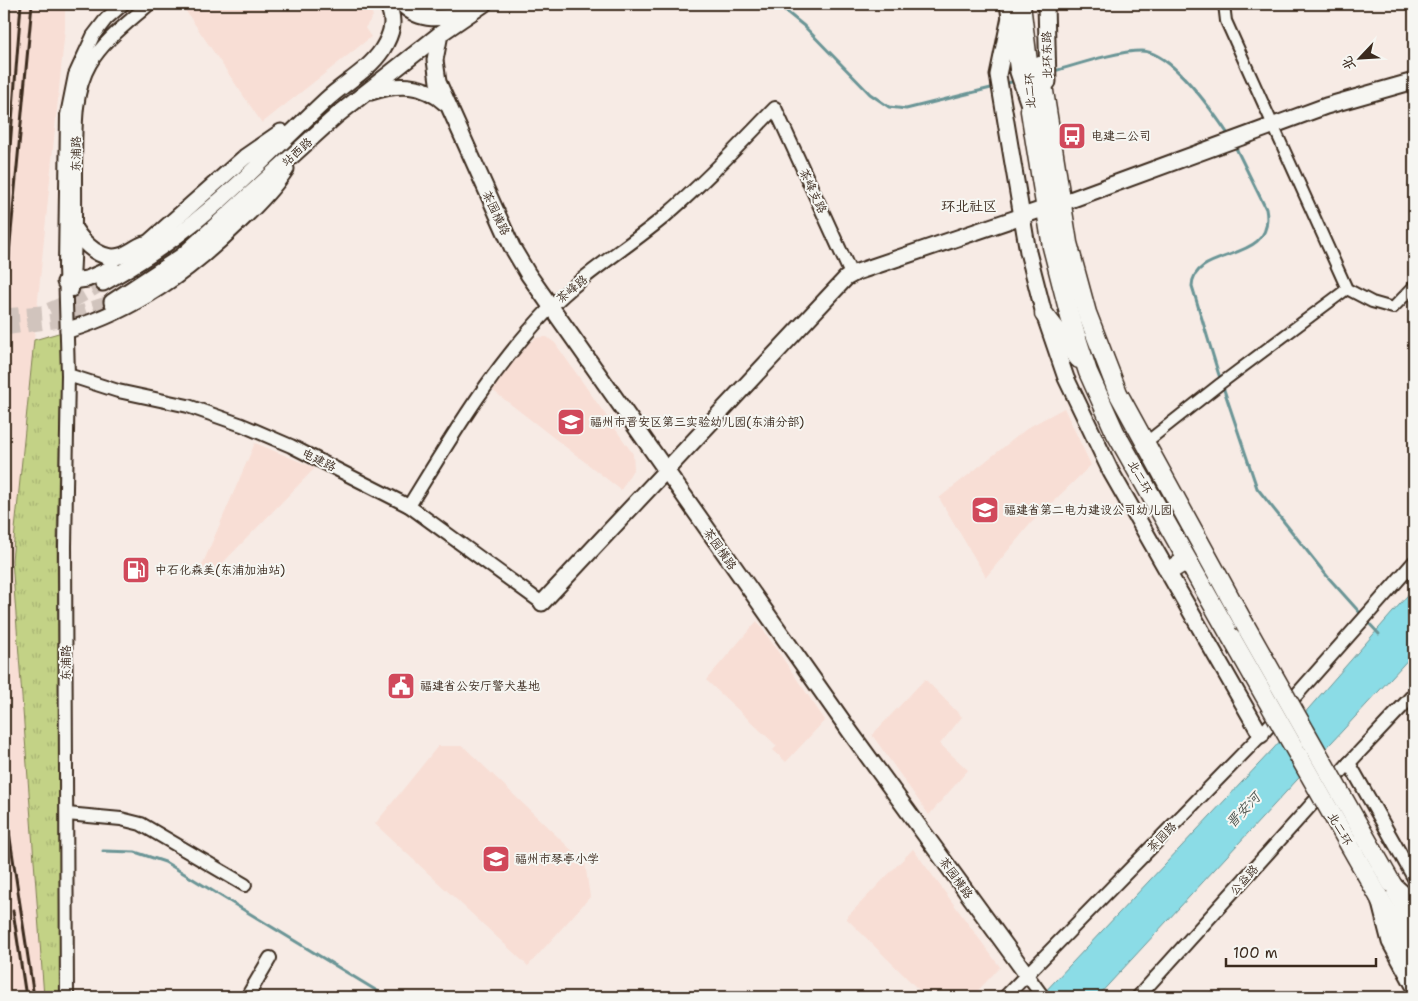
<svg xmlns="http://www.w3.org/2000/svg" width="1418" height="1001" viewBox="0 0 1418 1001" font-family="'Shantell Sans','LXGW WenKai TC',sans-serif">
<defs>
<pattern id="grass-tufts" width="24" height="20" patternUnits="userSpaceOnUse" patternTransform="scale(1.25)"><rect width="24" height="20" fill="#c3d286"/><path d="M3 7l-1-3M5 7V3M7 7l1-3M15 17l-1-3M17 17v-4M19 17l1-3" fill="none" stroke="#a8b473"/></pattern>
</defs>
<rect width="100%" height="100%" fill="#f7ebe5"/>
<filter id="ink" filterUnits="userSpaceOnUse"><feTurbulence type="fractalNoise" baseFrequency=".02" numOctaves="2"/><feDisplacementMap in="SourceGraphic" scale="10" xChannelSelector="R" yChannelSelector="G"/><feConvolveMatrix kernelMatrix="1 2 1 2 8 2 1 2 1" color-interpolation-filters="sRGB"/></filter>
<g filter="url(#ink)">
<g fill="#f8ded5">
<polygon points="4,4 65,4 65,29 12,560 44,997 4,997"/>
<polygon points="181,4 368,4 373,16 365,28 371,37 262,123"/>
<polygon points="542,337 547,337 555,343 633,454 634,468 621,490 491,389 526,345 536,338"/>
<polygon points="1064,408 1091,465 1031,523 986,577 939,498 1029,427"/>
<polygon points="255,443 315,468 211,575 200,570"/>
<polygon points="757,621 825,720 786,762 773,750 777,746 706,680"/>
<polygon points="925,679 962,717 940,744 968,770 929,815 872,735"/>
<polygon points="438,746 463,746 585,863 590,897 528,966 375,824"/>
<polygon points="913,849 1000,967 972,997 926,997 846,918"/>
</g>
<polygon fill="url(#grass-tufts)" stroke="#7f7e52" points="62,332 57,538 62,997 44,997 12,560 34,340"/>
<polygon fill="#8bdce6" stroke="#6b9596" points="1414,588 1414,653 1097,997 1040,997 1274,748"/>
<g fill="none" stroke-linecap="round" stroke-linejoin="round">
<g stroke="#6b9596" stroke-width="3">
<polyline points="777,4 804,26 870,94 889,107 906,109 995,87"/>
<path d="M 1051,72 C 1076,65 1117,51 1141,51 C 1171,51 1214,113 1230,137"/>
<polyline points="1003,84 1016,81"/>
<path d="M 1234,144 L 1266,209 C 1277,266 1193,245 1192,286 L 1218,372 L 1257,488 L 1327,576 L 1362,615"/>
<polyline points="1366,620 1379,634"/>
<polyline points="103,851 135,852 165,862 387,997"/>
</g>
<g stroke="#d1c4bd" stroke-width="15" stroke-dasharray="15 8" stroke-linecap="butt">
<polyline points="4,316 43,313 75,299 103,283"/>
<polyline points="4,328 60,320 112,302"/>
</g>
<defs>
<g id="minor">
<polyline points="1224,4 1226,21 1347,289 1372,302 1393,308 1414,286"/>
<polyline points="1144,444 1220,384 1347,289"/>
</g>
<g id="tertiary">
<path d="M 72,290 C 76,251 75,211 75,172 C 76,137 72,95 90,64 C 104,40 129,22 149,4"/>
<polyline points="68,375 118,391 188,406 242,425 291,446 409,506 542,603"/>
<path d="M 409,506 C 452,436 492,368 549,309 C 583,274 627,248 664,217 C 704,183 739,145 775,108 L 851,274"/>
<polyline points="1349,763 1414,878"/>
<polyline points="67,814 121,819 141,824 245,885"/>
<polyline points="1027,975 1043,997"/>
<polyline points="67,997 65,546 68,375 65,266 67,115 75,75 93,36 106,19 123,4"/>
<polyline points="247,997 270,958"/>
<polyline points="1005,997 1261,735 1414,562"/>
<polyline points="1138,997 1349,763 1414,694"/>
</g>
<g id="secondary">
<path d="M 402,4 C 421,23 441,19 465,12"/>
<polyline points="1008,4 1018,72 1029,105"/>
<polyline points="1046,4 1048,82"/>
<polyline points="1010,17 998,75 1028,252 1044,314 1066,378 1111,472 1261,735"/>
<polyline points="440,34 435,60 438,82 512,247 528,274 851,733 1027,975"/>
<path d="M 371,92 C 398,83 423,83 445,103"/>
<polyline points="1062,203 1326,106 1414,81"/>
<path d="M 75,230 C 84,244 101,261 120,256 C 128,254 136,247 144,244"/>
<polyline points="138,252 245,157 281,132"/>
<polyline points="65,282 87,279 112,268"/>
<path d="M 103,283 C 131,267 158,251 183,231 C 234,192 279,144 326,100 C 344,83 368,71 382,50 C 392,34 396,20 387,4"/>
<polyline points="112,302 182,256 336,116 440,34 484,4"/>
<path d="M 68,330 C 135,310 188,272 238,223 C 256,206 272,190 286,169"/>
<polyline points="542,603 846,278 857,272 1046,208"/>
<polyline points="1395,886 1414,903"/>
<polyline points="1380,903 1390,942 1414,986"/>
</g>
<g id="trunk">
<polyline points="1021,4 1031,87 1030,111 1052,247 1070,317 1088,372 1115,432 1231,637"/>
<polyline points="1040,66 1068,243 1087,313 1118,393 1244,623"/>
<polyline points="1044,314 1079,359"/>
<polyline points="1169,571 1187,560"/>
<polyline points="1392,884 1414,924"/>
<polyline points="1379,897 1414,957"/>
</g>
</defs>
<use href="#minor" stroke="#3b2a1e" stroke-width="14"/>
<use href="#tertiary" stroke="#3b2a1e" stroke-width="16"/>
<use href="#secondary" stroke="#3b2a1e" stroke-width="19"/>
<use href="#trunk" stroke="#3b2a1e" stroke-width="21"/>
<use href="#minor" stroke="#f6f6f2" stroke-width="10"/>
<use href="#tertiary" stroke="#f6f6f2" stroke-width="12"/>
<use href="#secondary" stroke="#f6f6f2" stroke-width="15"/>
<use href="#trunk" stroke="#f6f6f2" stroke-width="18"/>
<g stroke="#3b2a1e" stroke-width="3">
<polyline points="4,226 21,4"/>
<polyline points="4,308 32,4"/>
<polyline points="4,799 34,997"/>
<polyline points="13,911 26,997"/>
</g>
<defs>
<g id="trunk-bridge">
<polyline points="1244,623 1392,884"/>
<polyline points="1231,637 1379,897"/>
</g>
</defs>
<use href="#trunk-bridge" stroke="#3b2a1e" stroke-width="21" stroke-linecap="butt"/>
<use href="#trunk-bridge" stroke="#f6f6f2" stroke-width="18"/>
</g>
</g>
<defs>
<symbol id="bus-square" viewBox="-11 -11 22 22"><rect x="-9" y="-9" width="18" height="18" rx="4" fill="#d1495b" stroke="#f6f6f2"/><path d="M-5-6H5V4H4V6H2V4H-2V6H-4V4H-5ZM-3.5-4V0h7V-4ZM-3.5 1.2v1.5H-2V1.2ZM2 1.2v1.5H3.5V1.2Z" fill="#fff"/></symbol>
<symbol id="school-square" viewBox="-11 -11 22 22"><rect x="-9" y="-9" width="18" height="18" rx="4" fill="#d1495b" stroke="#f6f6f2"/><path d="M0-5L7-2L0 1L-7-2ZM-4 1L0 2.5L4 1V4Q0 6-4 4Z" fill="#fff"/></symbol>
<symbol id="fuel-square" viewBox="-11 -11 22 22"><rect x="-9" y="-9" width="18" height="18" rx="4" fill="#d1495b" stroke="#f6f6f2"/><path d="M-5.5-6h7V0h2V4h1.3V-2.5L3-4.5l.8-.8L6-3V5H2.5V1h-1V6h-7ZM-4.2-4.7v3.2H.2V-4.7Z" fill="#fff"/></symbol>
<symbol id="civic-square" viewBox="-11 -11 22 22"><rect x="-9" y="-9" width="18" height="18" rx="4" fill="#d1495b" stroke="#f6f6f2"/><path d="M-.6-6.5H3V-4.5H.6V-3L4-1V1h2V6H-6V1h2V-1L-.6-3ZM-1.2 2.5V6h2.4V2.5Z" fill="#fff"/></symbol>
</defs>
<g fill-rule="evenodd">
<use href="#bus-square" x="1056" y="120" width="32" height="32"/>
<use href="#school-square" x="555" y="406" width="32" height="32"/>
<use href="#school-square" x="969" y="494" width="32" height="32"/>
<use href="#fuel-square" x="120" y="554" width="32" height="32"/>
<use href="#civic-square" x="385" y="670" width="32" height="32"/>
<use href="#school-square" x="480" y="843" width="32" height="32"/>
</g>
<g text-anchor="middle" stroke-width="4" stroke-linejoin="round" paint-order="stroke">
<g font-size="12" fill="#3b2a1e" stroke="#f6f6f2">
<text transform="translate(1047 55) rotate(-91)" y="4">北环东路</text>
<text transform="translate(1030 91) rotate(-93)" y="4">北二环</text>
<text transform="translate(297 152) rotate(-42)" y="4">站西路</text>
<text transform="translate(76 154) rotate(-89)" y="4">东浦路</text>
<text transform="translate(813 191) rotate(65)" y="4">茶峰支路</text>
<text transform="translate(496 213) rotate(65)" y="4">茶园横路</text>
<text transform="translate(572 289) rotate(-39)" y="4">茶峰路</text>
<text transform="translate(319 460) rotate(26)" y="4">电建路</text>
<text transform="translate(1140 477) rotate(61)" y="4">北二环</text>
<text transform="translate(720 549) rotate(55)" y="4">茶园横路</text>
<text transform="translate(66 663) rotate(-90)" y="4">东浦路</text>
<text transform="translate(1340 829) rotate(60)" y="4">北二环</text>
<text transform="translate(1162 837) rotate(-46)" y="4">茶园路</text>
<text transform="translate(956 878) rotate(54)" y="4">茶园横路</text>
<text transform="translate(1244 880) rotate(-48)" y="4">公益路</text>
</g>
<g font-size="12" fill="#3b2a1e" stroke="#f6f6f2" text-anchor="start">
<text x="1091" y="140">电建二公司</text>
<text x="590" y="426">福州市晋安区第三实验幼儿园(东浦分部)</text>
<text x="1004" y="514">福建省第二电力建设公司幼儿园</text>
<text x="155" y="574">中石化森美(东浦加油站)</text>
<text x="420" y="690">福建省公安厅警犬基地</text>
<text x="515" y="863">福州市琴亭小学</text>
</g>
<g font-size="14" fill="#3b2a1e" stroke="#f6f6f2">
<text x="969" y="211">环北社区</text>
</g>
<g font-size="14" font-style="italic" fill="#4f5650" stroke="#f6f6f2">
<text transform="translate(1243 810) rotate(-47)" y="5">晋安河</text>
</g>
</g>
<rect width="1418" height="1001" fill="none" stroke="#f6f6f2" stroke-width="20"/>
<rect x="10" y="10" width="1398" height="981" fill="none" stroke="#3b2a1e" stroke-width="2" filter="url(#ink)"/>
<g transform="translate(1360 58) rotate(245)" stroke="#f6f6f2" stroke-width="4" paint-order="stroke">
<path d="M0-4L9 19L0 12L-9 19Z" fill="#3b2a1e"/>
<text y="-8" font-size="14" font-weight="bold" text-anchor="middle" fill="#3b2a1e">北</text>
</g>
<path d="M1226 958v8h150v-8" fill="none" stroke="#3b2a1e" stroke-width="2.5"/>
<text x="1233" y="958" font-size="15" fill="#3b2a1e" stroke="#f6f6f2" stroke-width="4" paint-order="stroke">100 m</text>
</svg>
